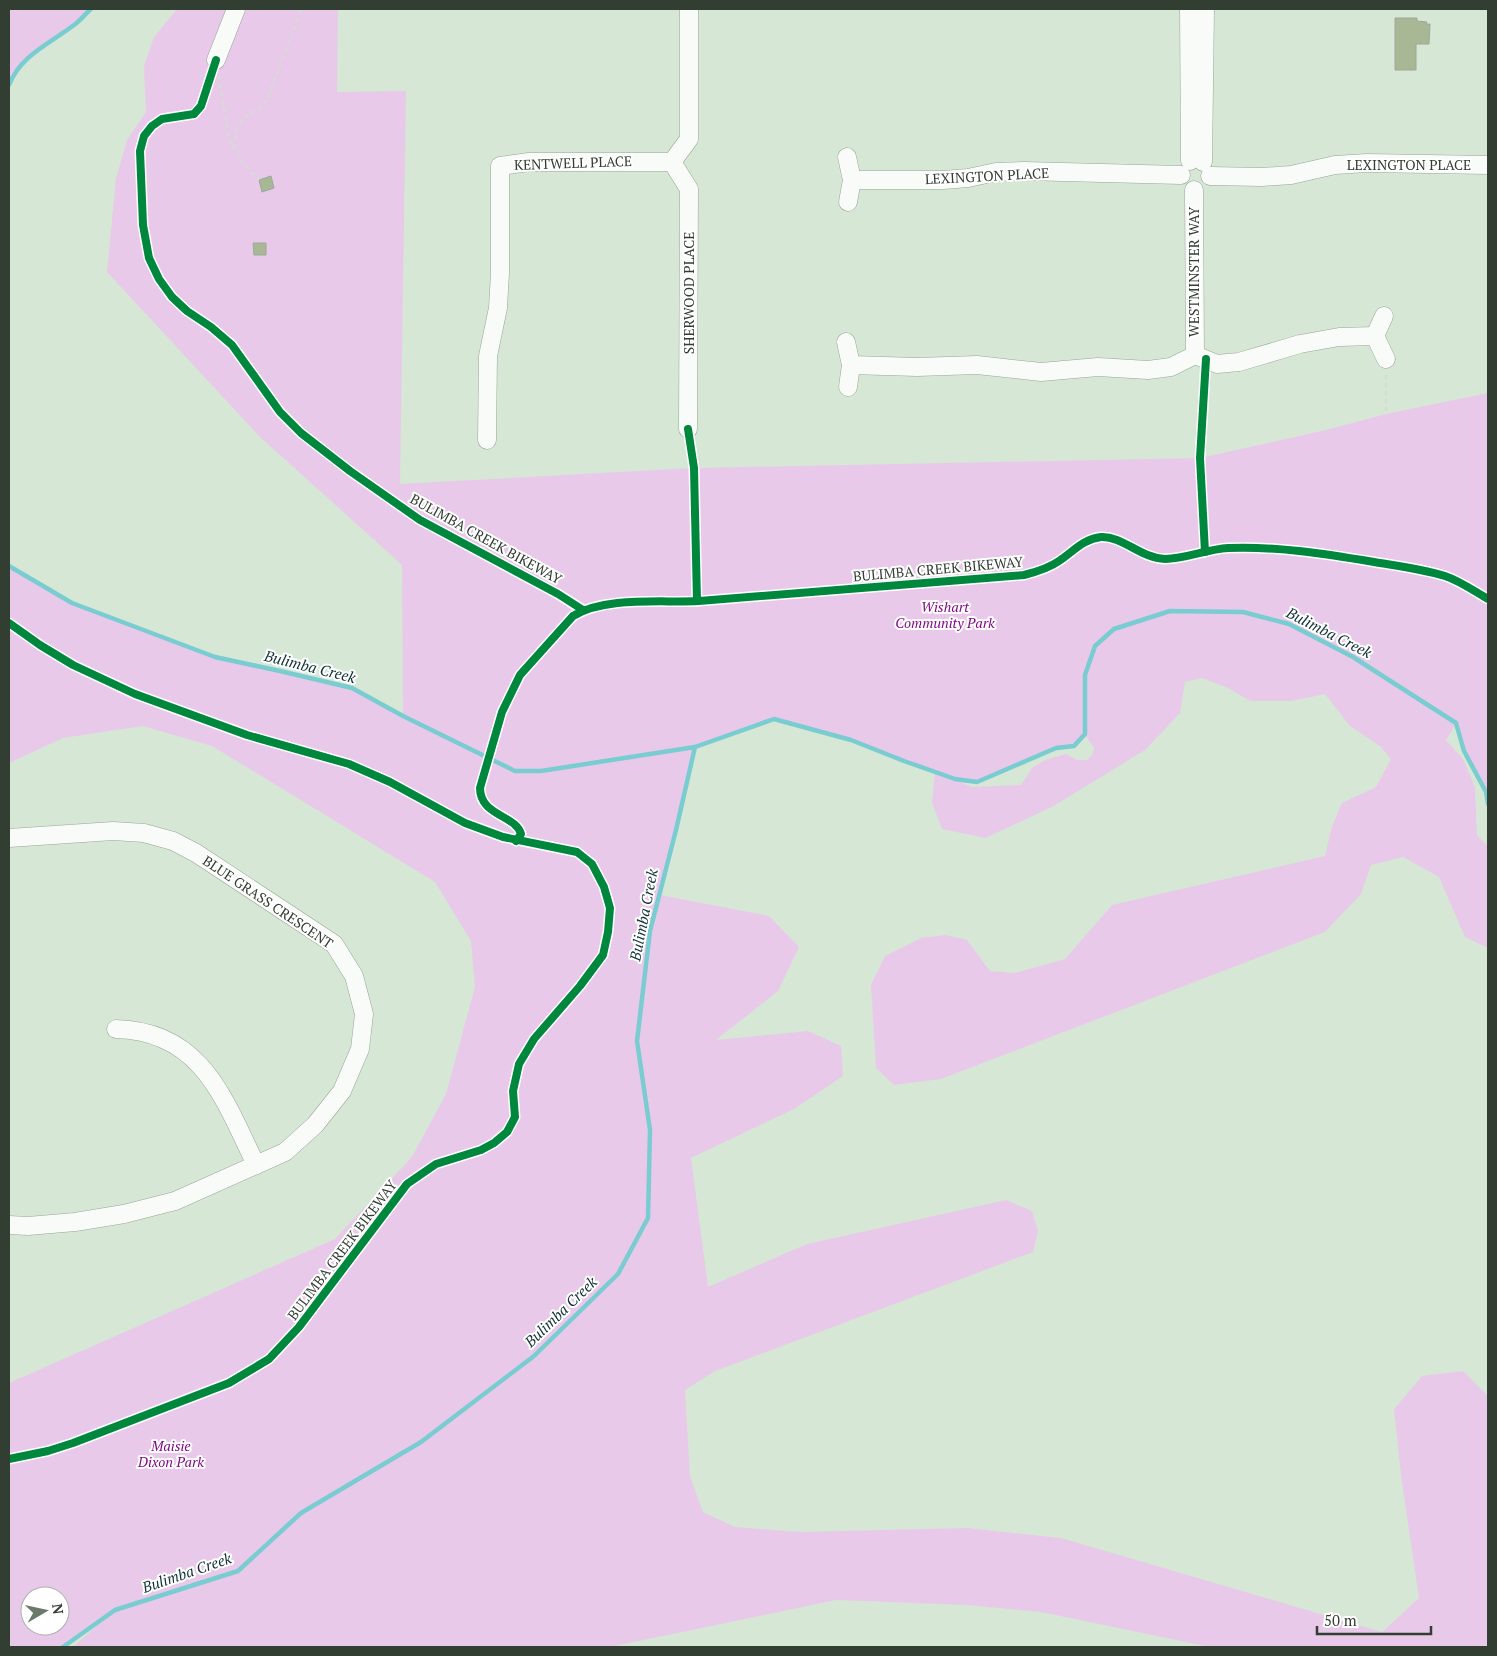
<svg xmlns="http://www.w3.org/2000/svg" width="1497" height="1656" viewBox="0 0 1497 1656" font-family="'PT Serif',serif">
<rect width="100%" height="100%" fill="#d6e7d6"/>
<g fill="#e9c9ea" fill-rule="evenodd">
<path d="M 9,9 L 91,9 C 85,14 80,21 74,25 C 49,44 21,55 9,85 Z"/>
<path d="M 177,9 L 338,9 L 337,92 L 406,91 L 400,484 L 694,468 L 1200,458 L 1326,430 L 1386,414 L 1488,393 L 1488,804 L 1486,792 L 1464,751 L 1456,724 L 1446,740 L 1463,759 L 1475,787 L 1477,835 L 1488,847 L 1488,948 L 1465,937 L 1439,877 L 1403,857 L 1371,865 L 1361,894 L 1325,932 L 941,1079 L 894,1085 L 876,1068 L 871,985 L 885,956 L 921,938 L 946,935 L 967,940 L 990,971 L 1015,973 L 1065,959 L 1112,905 L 1325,856 L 1332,826 L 1342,803 L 1376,787 L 1391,759 L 1381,747 L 1350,726 L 1325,694 L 1292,701 L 1250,701 L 1228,688 L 1202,678 L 1185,682 L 1180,713 L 1145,750 L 1052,807 L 985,838 L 942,829 L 932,803 L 935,772 L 851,740 L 774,719 L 695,747 L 660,895 L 769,916 L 799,947 L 778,991 L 716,1040 L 808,1031 L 841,1046 L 843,1076 L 794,1109 L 691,1158 L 708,1287 L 807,1244 L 1006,1200 L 1032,1211 L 1038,1231 L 1033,1252 L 715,1371 L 685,1390 L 690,1476 L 703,1512 L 735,1527 L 801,1532 L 967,1528 L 1061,1538 L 1382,1632 L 1419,1598 L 1402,1483 L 1394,1409 L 1422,1376 L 1463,1371 L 1488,1396 L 1488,1647 L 1210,1647 L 1041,1612 L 966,1605 L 836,1600 L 610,1647 L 73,1647 L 109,1615 L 63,1647 L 9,1647 L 9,1383 L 335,1239 L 412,1157 L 446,1094 L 475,987 L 471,941 L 435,882 L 212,746 L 143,726 L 63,738 L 9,763 L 9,566 L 72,603 L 215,657 L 280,671 L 352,688 L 403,716 L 402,565 L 260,437 L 107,272 L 116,178 L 127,140 L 146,112 L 144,66 L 154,37 ZM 1085,735 L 1094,748 L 1092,755 L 1087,760 L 1077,760 L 1066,754 L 1045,760 L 1032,768 L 1021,785 L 972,787 L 949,777 L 977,782 L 1056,748 L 1074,746 ZM 30,1596 L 60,1596 L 60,1626 L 30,1626 Z"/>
</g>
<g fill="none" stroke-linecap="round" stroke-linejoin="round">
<g stroke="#79ccd0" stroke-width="4.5">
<path d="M 9,85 C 21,55 49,44 74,25 C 80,21 85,14 91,9"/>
<polyline points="9,566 72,603 215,657 280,671 352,688 403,716 515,771 541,771 695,747 774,719 851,740 904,761 955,779 977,782 1056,748 1074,746 1085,734 1085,675 1095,646 1114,629 1170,611 1243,612 1289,624 1353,657 1456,723 1464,751 1486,792 1488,804"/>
<polyline points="63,1647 115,1610 238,1571 301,1513 421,1442 534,1356 618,1274 648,1218 650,1130 637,1041 650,931 676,830 695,747"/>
</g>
</g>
<g fill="#a8b895" stroke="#9da89a">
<polygon points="1395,18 1417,18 1417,21 1427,22 1426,24 1430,24 1429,44 1416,44 1416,70 1395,70"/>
<polygon points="271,176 274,188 262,192 259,180"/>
<polygon points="253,243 266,243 266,255 254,255"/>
</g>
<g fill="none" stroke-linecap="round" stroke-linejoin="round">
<defs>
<g id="minor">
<polyline points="1189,9 1190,161"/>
<polyline points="216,60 236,9"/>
<polyline points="847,157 852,180 848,202"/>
<polyline points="672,162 689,189 688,429"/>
<polyline points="1203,162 1205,9"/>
<polyline points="1210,176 1262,177 1291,175 1335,165 1367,163 1488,165"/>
<polyline points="852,180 943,180 968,178 996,172 1024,171 1181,175"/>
<polyline points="1194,190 1195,355"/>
<polyline points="1384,316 1375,336 1386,359"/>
<polyline points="846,342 851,365 848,387"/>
<polyline points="851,365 917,367 977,365 1041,372 1098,367 1148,370 1171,367 1195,355 1217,364 1239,362 1300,344 1339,337 1375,336"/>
<polyline points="487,440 488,356 498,308 500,273 500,166 529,162 672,162 689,139 689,9"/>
<polyline points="9,838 113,831 144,833 173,841 196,853 334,944 354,976 364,1014 360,1049 342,1091 315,1125 285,1152 175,1201 124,1214 75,1222 28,1226 9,1225"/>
<path d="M 116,1029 C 202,1031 224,1099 256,1165"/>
</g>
</defs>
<use href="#minor" stroke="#98a698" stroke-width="19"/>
<g stroke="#d6dbd6" stroke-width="2.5" stroke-dasharray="4 4" stroke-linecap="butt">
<polyline points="219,76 229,140 241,161 259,180"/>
<path d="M 234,147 C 235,140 235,131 239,124 C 246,115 259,109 267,100 L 301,9"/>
<polyline points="1386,375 1386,414"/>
</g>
<use href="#minor" stroke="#f9fbf9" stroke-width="18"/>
<defs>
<g id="cycleway">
<polyline points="216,60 201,106 194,114 162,119 152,126 144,136 140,151 143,225 149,258 159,279 172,297 187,311 211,327 232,345 280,412 301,433 350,471 420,520 558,594 583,610"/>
<polyline points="688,429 694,468 697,601"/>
<polyline points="1205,552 1200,458 1206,359"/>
<polyline points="9,623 40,645 73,665 135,694 247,735 349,764 390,782 465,823 503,837 577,852 592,864 604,887 610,908 608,932 603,955 580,986 534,1039 519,1064 513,1091 515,1117 507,1132 494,1143 481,1150 436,1164 407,1184 299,1327 269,1359 229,1383 73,1443 48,1451 9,1459"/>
<path d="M 516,841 L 521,834 C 516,815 480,816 480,788 L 502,712 L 520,675 L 573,616 C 606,596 661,603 699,601 C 808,593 916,584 1024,575 C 1036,572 1049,568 1059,561 C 1073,552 1083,539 1101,537 C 1123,536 1140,558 1165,559 C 1186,559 1207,549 1228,548 C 1277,546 1326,554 1374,562 C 1398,566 1422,569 1445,576 C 1460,581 1474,591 1488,599"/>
</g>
</defs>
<use href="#cycleway" stroke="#fff" stroke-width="11"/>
<use href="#cycleway" stroke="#00873e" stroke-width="8"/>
</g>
<g text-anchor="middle" stroke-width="4" stroke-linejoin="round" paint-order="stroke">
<g font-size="14" fill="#313e31" stroke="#fff">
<text transform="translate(573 163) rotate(-2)" y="5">KENTWELL PLACE</text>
<text x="1409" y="170">LEXINGTON PLACE</text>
<text transform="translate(987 176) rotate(-3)" y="5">LEXINGTON PLACE</text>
<text transform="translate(1194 272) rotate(-90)" y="5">WESTMINSTER WAY</text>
<text transform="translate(689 293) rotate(-90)" y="5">SHERWOOD PLACE</text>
<text transform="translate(486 539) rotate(29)" y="5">BULIMBA CREEK BIKEWAY</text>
<text transform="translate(938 569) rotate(-5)" y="5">BULIMBA CREEK BIKEWAY</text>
<text transform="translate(268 902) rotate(34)" y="5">BLUE GRASS CRESCENT</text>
<text transform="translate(342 1250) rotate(-53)" y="5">BULIMBA CREEK BIKEWAY</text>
</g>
<g font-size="14" font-style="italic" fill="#84088b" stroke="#fff">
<text x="945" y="612">Wishart<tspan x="945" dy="16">Community Park</tspan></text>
<text x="171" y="1451">Maisie<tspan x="171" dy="16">Dixon Park</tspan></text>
</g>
<g font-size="15" font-style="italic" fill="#103236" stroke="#fff">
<text transform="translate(1329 633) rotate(27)" y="5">Bulimba Creek</text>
<text transform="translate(310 667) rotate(14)" y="5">Bulimba Creek</text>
<text transform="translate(644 915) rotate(-79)" y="5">Bulimba Creek</text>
<text transform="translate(561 1312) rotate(-44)" y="5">Bulimba Creek</text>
<text transform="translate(187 1573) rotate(-19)" y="5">Bulimba Creek</text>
</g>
</g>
<rect width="1497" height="1656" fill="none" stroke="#313e31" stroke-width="20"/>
<g transform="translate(45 1611) rotate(81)"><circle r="24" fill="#ffffff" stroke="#adb2ad"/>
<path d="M0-4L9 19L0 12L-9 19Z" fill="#6b796b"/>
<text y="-8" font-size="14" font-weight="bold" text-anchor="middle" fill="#313e31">N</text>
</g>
<path d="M1317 1626v8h114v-8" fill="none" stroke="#313e31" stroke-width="2.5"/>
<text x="1324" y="1626" font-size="15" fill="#313e31" stroke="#ffffff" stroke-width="4" paint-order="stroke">50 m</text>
</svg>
